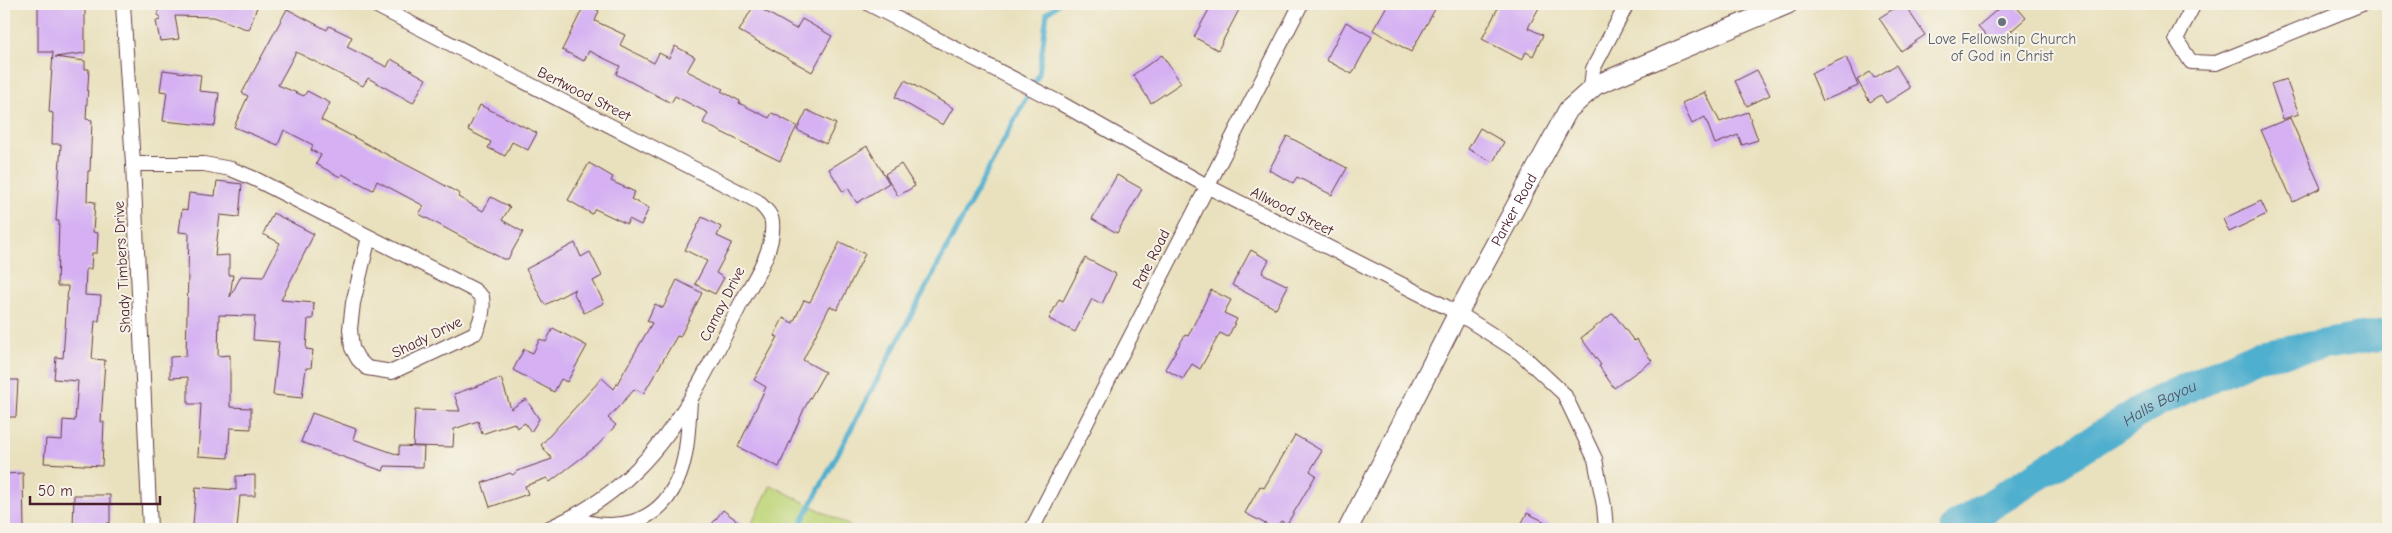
<svg xmlns="http://www.w3.org/2000/svg" width="2392" height="533" viewBox="0 0 2392 533" font-family="'Comic Neue',sans-serif">
<rect width="100%" height="100%" fill="#f7f3e8"/>
<filter id="ink" filterUnits="userSpaceOnUse"><feTurbulence type="fractalNoise" baseFrequency=".02" numOctaves="2"/><feDisplacementMap in="SourceGraphic" scale="10" xChannelSelector="R" yChannelSelector="G"/><feConvolveMatrix kernelMatrix="1 2 1 2 8 2 1 2 1" color-interpolation-filters="sRGB"/></filter>
<filter id="wash" filterUnits="userSpaceOnUse"><feTurbulence type="fractalNoise" baseFrequency=".0096" numOctaves="4" result="noise"/><feDisplacementMap in="SourceGraphic" scale="20" xChannelSelector="R" yChannelSelector="G"/><feGaussianBlur stdDeviation="1.12" result="paint"/><feColorMatrix in="noise" values="0 0 0 0 0 0 0 0 0 0 0 0 0 0 0 0 0 1.4 0 .05"/><feComposite in="paint" operator="in"/></filter>
<g filter="url(#wash)">
<rect width="100%" height="100%" fill="#e9e1be"/>
<polygon fill="#bed579" stroke="#847a52" points="771,485 856,529 749,529"/>
<g fill="none" stroke-linecap="round" stroke-linejoin="round">
<polyline stroke="#4fafce" stroke-width="5" points="798,529 1039,74 1047,13 1058,4"/>
<path stroke="#4fafce" stroke-width="31" id="s1" d="M 1955,529 L 1957,526 L 2152,404 L 2256,356 L 2388,334"/>
</g>
<g id="blocks">
<g fill="#d5b1f3">
<polygon points="38,4 85,4 85,53 55,57 85,61 85,69 89,69 86,119 92,120 90,171 88,171 87,201 95,202 93,232 98,233 97,253 92,253 91,269 86,269 85,295 101,296 99,321 95,321 92,359 105,360 101,422 104,422 102,466 44,463 46,439 62,440 63,420 75,421 78,381 54,379 56,357 63,358 68,286 57,286 59,221 56,221 61,144 52,144 53,113 49,112 53,52 38,52"/>
<polygon points="158,4 258,4 249,30 214,17 175,16 179,39 160,41 156,21 160,20 160,16 158,16"/>
<polygon points="585,4 599,11 595,21 625,35 620,45 654,63 659,53 669,58 675,46 695,57 687,71 723,89 721,91 740,101 739,103 769,118 772,113 797,126 780,161 703,123 708,113 675,96 671,103 616,74 620,66 589,51 584,61 562,50"/>
<polygon points="1212,4 1242,4 1218,50 1194,37"/>
<polygon points="1388,4 1438,4 1411,52 1373,30"/>
<polygon points="1500,4 1541,4 1528,28 1543,35 1533,56 1526,52 1522,60 1482,39"/>
<polygon points="1901,4 1904,4 1925,35 1901,51 1879,18"/>
<polygon points="2004,4 2014,4 2026,18 1995,45 1978,26"/>
<polygon points="754,5 796,29 802,19 832,36 812,72 739,31"/>
<polygon points="287,9 327,30 329,26 352,37 347,47 387,67 391,59 426,79 413,103 368,78 363,86 296,52 278,85 304,96 307,91 330,103 321,120 426,175 460,194 458,197 483,211 491,197 510,207 502,220 523,232 508,259 503,259 419,214 424,206 377,181 373,190 342,174 340,177 316,164 321,155 311,150 313,145 284,130 278,145 234,127 248,96 242,93"/>
<polygon points="1346,22 1372,37 1352,74 1326,60"/>
<polygon points="1162,55 1181,83 1151,103 1133,75"/>
<polygon points="1846,57 1858,86 1823,101 1811,73"/>
<polygon points="1896,65 1910,88 1886,103 1881,95 1870,102 1857,80 1870,72 1874,78"/>
<polygon points="163,70 201,75 199,91 219,93 215,126 163,121 167,92 160,91"/>
<polygon points="1757,70 1770,95 1747,106 1735,81"/>
<polygon points="2286,79 2299,114 2283,119 2271,84"/>
<polygon points="905,80 953,108 943,125 895,97"/>
<polygon points="1705,92 1720,122 1748,112 1758,140 1742,145 1738,135 1715,144 1705,117 1692,124 1682,103"/>
<polygon points="480,105 537,133 528,150 512,142 505,156 488,148 491,142 468,130"/>
<polygon points="807,110 836,124 826,144 797,130"/>
<polygon points="2290,118 2321,188 2293,202 2261,130"/>
<polygon points="1480,128 1504,142 1493,162 1468,149"/>
<polygon points="1287,136 1347,168 1332,195 1297,177 1293,183 1269,170"/>
<polygon points="867,146 889,183 857,203 848,188 843,192 829,169"/>
<polygon points="589,163 613,177 611,181 635,192 631,199 649,208 641,225 629,219 627,224 595,209 592,214 568,200"/>
<polygon points="901,164 915,186 898,196 885,174"/>
<polygon points="1117,175 1142,189 1117,233 1092,219"/>
<polygon points="217,181 242,184 239,217 220,215 215,256 229,255 229,275 233,275 230,297 241,276 263,277 280,243 263,234 273,213 314,234 281,300 314,303 313,319 308,319 306,349 313,350 311,368 306,368 302,398 273,395 279,342 253,340 255,316 219,315 218,356 230,355 230,407 251,408 251,429 230,428 228,458 198,456 201,404 188,404 188,377 170,378 170,357 186,356 189,233 179,232 182,209 187,210 189,193 215,196"/>
<polygon points="2261,201 2267,214 2229,232 2223,219"/>
<polygon points="702,217 721,227 717,236 732,243 716,273 724,278 715,294 695,284 707,261 685,250"/>
<polygon points="840,242 865,254 837,310 830,306 803,360 825,372 804,409 779,467 738,447 766,387 754,380 778,337 774,336 783,318 793,323 804,300 810,302"/>
<polygon points="575,243 581,257 590,252 602,276 593,281 604,303 584,313 573,292 575,289 545,305 526,269"/>
<polygon points="1251,250 1269,260 1262,273 1288,286 1276,309 1232,285"/>
<polygon points="1085,258 1116,274 1102,304 1092,299 1075,332 1049,319 1059,299 1063,301"/>
<polygon points="677,280 702,293 680,337 677,336 644,393 635,389 608,418 616,425 598,445 550,482 547,478 525,486 528,494 490,507 482,483 510,473 513,475 517,471 552,459 541,445 602,378 614,389 652,323 647,321 655,304 663,308"/>
<polygon points="1211,290 1231,300 1224,313 1237,319 1228,337 1220,333 1200,369 1192,364 1183,379 1165,369 1185,335 1188,336"/>
<polygon points="1613,313 1634,341 1636,339 1652,361 1614,388 1599,366 1601,365 1581,338"/>
<polygon points="553,328 587,346 567,382 561,379 554,392 513,370 524,349 533,353 540,339 546,342"/>
<polygon points="501,378 511,409 526,399 539,419 531,432 525,423 517,428 514,423 482,434 478,421 454,429 453,447 413,446 415,410 460,411 454,394"/>
<polygon points="4,380 18,380 16,417 4,417"/>
<polygon points="312,413 356,429 353,439 399,455 399,446 424,447 423,467 385,466 383,471 301,442"/>
<polygon points="1295,435 1322,451 1310,471 1316,475 1287,524 1281,521 1275,529 1245,513 1260,486 1264,488"/>
<polygon points="23,473 24,529 4,529 4,474"/>
<polygon points="255,475 255,496 240,496 237,528 193,525 196,487 236,490 236,476"/>
<polygon points="74,495 110,495 110,523 107,523 107,529 73,529"/>
<polygon points="723,510 748,529 708,529"/>
<polygon points="1527,513 1560,529 1519,529"/>
</g>
</g>
</g>
<g filter="url(#ink)">
<use href="#blocks" fill-opacity="0" stroke="#623c41" stroke-width="1"/>
<g fill="none" stroke-linecap="round" stroke-linejoin="round">
<defs>
<g id="street">
<polyline points="123,4 133,164 150,529"/>
<path d="M 373,4 L 757,201 C 763,207 771,213 772,222 C 775,250 754,279 741,303 C 712,361 684,422 637,469 C 611,495 580,515 547,529"/>
<polyline points="869,4 1062,104 1207,186 1458,313 1519,352 1564,394 1595,459 1604,506 1606,529"/>
<polyline points="2194,4 2176,39 2191,62 2216,63 2362,4"/>
<polyline points="1591,88 1593,69 1627,4"/>
<path d="M 133,164 L 204,164 L 231,169 L 255,179 L 474,290 L 482,297 C 484,311 481,321 475,333 L 392,372 L 367,368 L 358,359 L 352,348 L 350,329 L 353,303 L 369,237"/>
<path d="M 573,518 C 614,533 658,525 677,481 C 688,457 688,428 690,402"/>
<polyline points="1032,529 1301,4"/>
</g>
<g id="secondary">
<path id="s2" d="M 1348,529 L 1458,313 L 1568,110 L 1596,85 L 1788,4"/>
</g>
</defs>
<use href="#street" stroke="#623c41" stroke-width="16"/>
<use href="#secondary" stroke="#623c41" stroke-width="21"/>
<use href="#street" stroke="#fff" stroke-width="14"/>
<use href="#secondary" stroke="#fff" stroke-width="19"/>
</g>
</g>
<circle fill="#6b7280" stroke="#f7f3e8" stroke-width="2" cx="2002" cy="22" r="5"/>
<g text-anchor="middle" stroke-width="4" stroke-linejoin="round" paint-order="stroke">
<g font-size="15" fill="#5b616d" stroke="#f7f3e8">
<text x="2002" y="44">Love Fellowship Church<tspan x="2002" dy="17">of God in Christ</tspan></text>
</g>
<g font-size="15" fill="#4a1f2b" stroke="#f7f3e8">
<text transform="translate(584 94) rotate(27)" y="5">Bertwood Street</text>
<text dy="5" stroke="none"><textPath href="#s2" startOffset="360">Parker Road</textPath></text>
<text transform="translate(1292 211) rotate(27)" y="5">Allwood Street</text>
<text transform="translate(1151 259) rotate(-63)" y="5">Pate Road</text>
<text transform="translate(122 267) rotate(-93)" y="5">Shady Timbers Drive</text>
<text transform="translate(722 304) rotate(-63)" y="5">Camay Drive</text>
<text transform="translate(427 337) rotate(-26)" y="5">Shady Drive</text>
</g>
<g font-size="16" font-style="italic" fill="#4c5164" stroke="#f7f3e8">
<text dy="6" stroke="none"><textPath href="#s1" startOffset="241">Halls Bayou</textPath></text>
</g>
</g>
<rect width="2392" height="533" fill="none" stroke="#f7f3e8" stroke-width="20"/>
<path d="M30 496v8h130v-8" fill="none" stroke="#4a1f2b" stroke-width="2.5"/>
<text x="38" y="496" font-size="15" fill="#4a1f2b" stroke="#f7f3e8" stroke-width="4" paint-order="stroke">50 m</text>
</svg>
